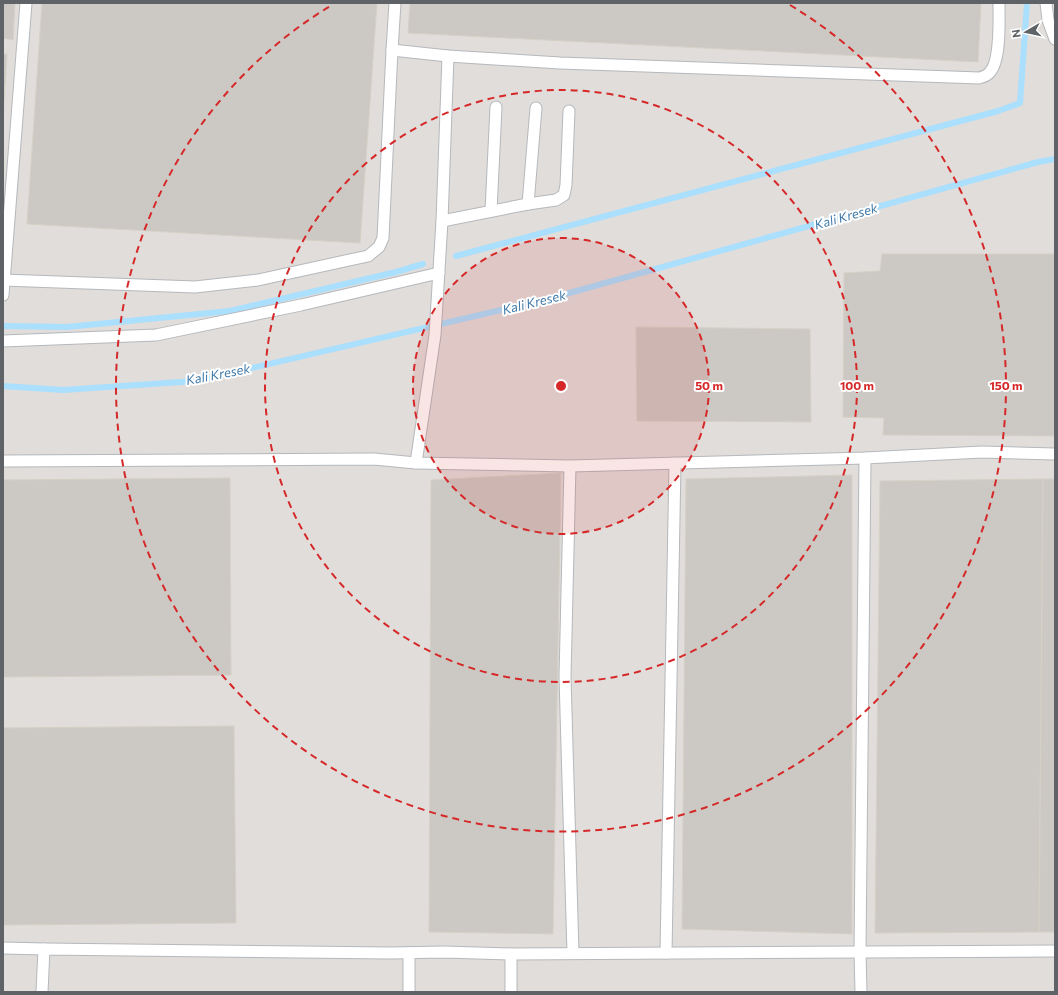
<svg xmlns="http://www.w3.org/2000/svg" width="1058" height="995" viewBox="0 0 1058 995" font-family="Commissioner,sans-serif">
<rect width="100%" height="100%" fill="#f1eee8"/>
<rect fill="#e0ddda" x="3" y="3" width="1052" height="989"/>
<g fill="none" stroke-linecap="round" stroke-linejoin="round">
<g stroke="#aadffe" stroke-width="6">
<polyline points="456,256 998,111 1020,103 1027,3"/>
<polyline points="3,326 67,327 230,311 396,272 423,264"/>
<polyline points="3,386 63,390 196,381 548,299 1038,162 1055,159"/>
</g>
</g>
<g fill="#ccc9c4" stroke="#d6d0c6">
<polygon points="3,3 15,3 13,40 3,38"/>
<polygon points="42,3 377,3 360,243 27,224"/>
<polygon points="410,3 981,3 978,62 408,33"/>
<polygon points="3,54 7,54 3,117"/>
<polygon points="882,254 1055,254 1055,436 883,435 884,418 843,417 844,273 880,271"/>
<polygon points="636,327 810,329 811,422 637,421"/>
<polygon points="561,473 553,934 429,932 431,480"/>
<polygon points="852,475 852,934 682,929 686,479"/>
<polygon points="230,478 231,675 3,677 3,480"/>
<polygon points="1043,479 1039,932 875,933 880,481"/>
<polygon points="1043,479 1055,479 1055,932 1039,932"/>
<polygon points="234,726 236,923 3,925 3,728"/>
</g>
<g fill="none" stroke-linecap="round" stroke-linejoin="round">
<defs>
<g id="service">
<polyline points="1046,3 1048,20 1055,39"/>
<polyline points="392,50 395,3"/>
<polyline points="528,204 536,108"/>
<polyline points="491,211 496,107"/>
<polyline points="442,221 528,204 556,200 564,195 566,185 569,111"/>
<path d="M 3,280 L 195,287 L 258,280 L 368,256 L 379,247 L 383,238 L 392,50 L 448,56 L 560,63 L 979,78 C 983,77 987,76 990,72 C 1001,60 999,19 999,3"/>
<polyline points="3,295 26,3"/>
<polyline points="3,341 156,335 301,305 439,273"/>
<polyline points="3,461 374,459 416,463 570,466 865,458 982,452 1055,454"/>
<polyline points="416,463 435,335 442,221 448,56"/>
<polyline points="570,466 565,677 573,953"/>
<polyline points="3,948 44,949"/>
<polyline points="666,953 675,463"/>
<polyline points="42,992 44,949 390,953 444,952 511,954 1055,951"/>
<polyline points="409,992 409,953"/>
<polyline points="511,992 511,954"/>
<polyline points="861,992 860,952 865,458"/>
</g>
</defs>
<use href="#service" stroke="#b5b8bc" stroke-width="13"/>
<use href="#service" stroke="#fff" stroke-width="11"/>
</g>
<circle cx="561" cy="386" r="148" fill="#d62828" fill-opacity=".12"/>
<g fill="none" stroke="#d62828" stroke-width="2" stroke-dasharray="7 5">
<circle cx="561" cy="386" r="148"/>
<circle cx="561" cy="386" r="296"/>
<path d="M790 5A445 445 0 1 1 332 5"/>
</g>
<g text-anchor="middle" stroke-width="4" stroke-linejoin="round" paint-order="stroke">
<g font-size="13" font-style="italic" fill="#417aa9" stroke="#fff">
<text transform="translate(846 216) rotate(-16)" y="5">Kali Kresek</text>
<text transform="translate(534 302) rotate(-14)" y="5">Kali Kresek</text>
<text transform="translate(218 374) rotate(-11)" y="5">Kali Kresek</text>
</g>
</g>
<circle cx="561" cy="386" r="6" fill="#d62828" stroke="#fff" stroke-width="2"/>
<g font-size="12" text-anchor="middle" font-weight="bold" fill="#d62828" stroke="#fff" stroke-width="4" stroke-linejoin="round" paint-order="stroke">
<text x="709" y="390">50 m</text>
<text x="857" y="390">100 m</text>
<text x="1006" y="390">150 m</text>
</g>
<rect width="1058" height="995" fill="none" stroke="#5f6367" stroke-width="8"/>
<g transform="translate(1026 32) rotate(261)" stroke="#ffffff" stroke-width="3" paint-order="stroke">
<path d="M0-3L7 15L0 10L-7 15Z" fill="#5f6367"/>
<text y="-6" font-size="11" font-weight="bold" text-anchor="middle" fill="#5f6367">N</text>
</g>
</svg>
